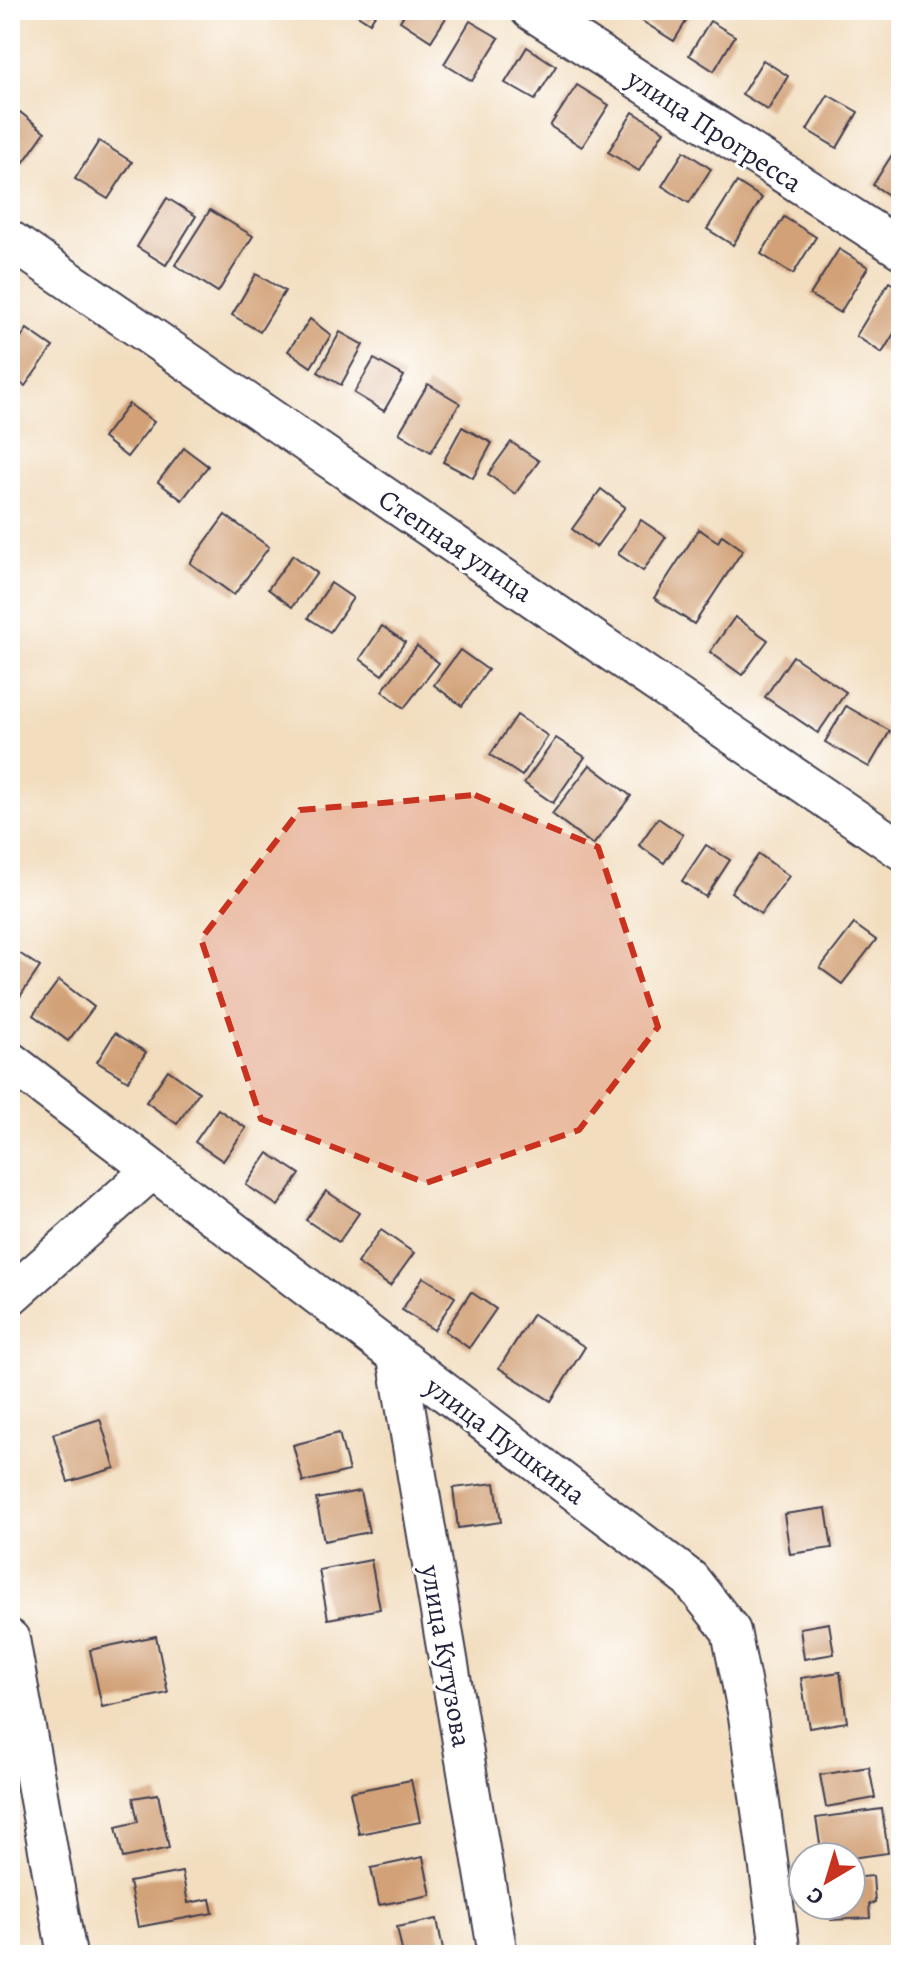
<svg xmlns="http://www.w3.org/2000/svg" width="911" height="1965" viewBox="0 0 911 1965" font-family="Alegreya,serif">
<rect width="100%" height="100%" fill="#fff"/>
<filter id="ink" filterUnits="userSpaceOnUse"><feTurbulence type="fractalNoise" baseFrequency=".0125" numOctaves="2"/><feDisplacementMap in="SourceGraphic" scale="16" xChannelSelector="R" yChannelSelector="G"/><feConvolveMatrix kernelMatrix="1 2 1 2 8 2 1 2 1" color-interpolation-filters="sRGB"/></filter>
<filter id="wash" filterUnits="userSpaceOnUse"><feTurbulence type="fractalNoise" baseFrequency=".006" numOctaves="4" result="noise"/><feDisplacementMap in="SourceGraphic" scale="32" xChannelSelector="R" yChannelSelector="G"/><feGaussianBlur stdDeviation="1.8" result="paint"/><feColorMatrix in="noise" values="0 0 0 0 0 0 0 0 0 0 0 0 0 0 0 0 0 1.4 0 .05"/><feComposite in="paint" operator="in"/></filter>
<g filter="url(#wash)">
<rect width="100%" height="100%" fill="#f2ddbe"/>
<g id="blocks">
<g fill="#d2a177">
<polygon points="350,10 378,10 370,23"/>
<polygon points="407,10 451,10 431,41 400,21"/>
<polygon points="638,10 693,10 674,41 634,16"/>
<polygon points="470,21 499,38 472,81 444,64"/>
<polygon points="710,21 735,36 714,71 689,55"/>
<polygon points="527,47 556,66 535,100 505,83"/>
<polygon points="763,60 788,76 768,110 742,94"/>
<polygon points="577,85 609,105 582,147 550,126"/>
<polygon points="828,95 858,112 837,148 807,130"/>
<polygon points="20,112 45,132 23,163 10,153 10,127"/>
<polygon points="633,112 664,131 639,171 608,152"/>
<polygon points="99,141 132,162 108,199 75,179"/>
<polygon points="684,151 711,169 689,203 662,186"/>
<polygon points="893,153 901,157 901,203 873,185"/>
<polygon points="737,182 762,198 733,245 707,229"/>
<polygon points="167,198 196,216 166,265 137,247"/>
<polygon points="210,210 253,236 218,292 175,265"/>
<polygon points="784,217 816,237 793,274 761,254"/>
<polygon points="839,249 868,267 840,313 810,295"/>
<polygon points="256,274 285,291 260,332 232,315"/>
<polygon points="889,282 901,289 901,322 882,353 856,336"/>
<polygon points="310,319 331,335 311,367 288,351"/>
<polygon points="27,329 53,347 25,386 10,376 10,353"/>
<polygon points="340,332 363,345 341,385 318,372"/>
<polygon points="374,359 404,376 384,411 354,393"/>
<polygon points="428,384 460,403 431,452 399,433"/>
<polygon points="129,404 154,422 127,457 103,438"/>
<polygon points="462,427 492,443 473,478 443,462"/>
<polygon points="511,442 539,461 515,494 488,474"/>
<polygon points="184,448 208,466 182,500 158,482"/>
<polygon points="601,489 625,507 596,547 572,529"/>
<polygon points="225,515 269,547 234,595 190,563"/>
<polygon points="641,520 666,537 643,571 618,554"/>
<polygon points="699,529 718,542 722,535 743,550 694,624 654,598"/>
<polygon points="293,555 317,573 292,607 268,589"/>
<polygon points="331,583 353,598 330,632 308,618"/>
<polygon points="735,617 768,640 742,675 710,652"/>
<polygon points="382,626 405,642 382,675 360,659"/>
<polygon points="417,646 439,663 404,708 382,691"/>
<polygon points="460,650 488,670 462,706 434,685"/>
<polygon points="793,656 846,692 818,733 765,697"/>
<polygon points="846,706 890,731 869,767 825,742"/>
<polygon points="517,715 548,736 522,776 490,755"/>
<polygon points="556,738 585,757 553,803 524,783"/>
<polygon points="590,765 631,796 593,845 552,814"/>
<polygon points="658,818 683,835 664,863 639,845"/>
<polygon points="706,845 730,860 706,897 682,881"/>
<polygon points="759,854 789,876 761,914 731,892"/>
<polygon points="854,924 876,940 842,984 820,968"/>
<polygon points="10,947 40,967 17,1001 10,997"/>
<polygon points="59,980 94,1007 68,1041 33,1015"/>
<polygon points="115,1033 146,1052 128,1081 97,1062"/>
<polygon points="168,1070 199,1092 177,1124 146,1102"/>
<polygon points="218,1109 246,1128 223,1161 195,1142"/>
<polygon points="268,1153 300,1174 278,1206 246,1185"/>
<polygon points="326,1191 359,1213 339,1242 306,1220"/>
<polygon points="381,1230 414,1253 390,1286 357,1263"/>
<polygon points="423,1277 455,1297 434,1330 402,1310"/>
<polygon points="471,1292 496,1309 469,1348 445,1331"/>
<polygon points="533,1314 585,1347 551,1401 499,1368"/>
<polygon points="100,1419 115,1468 68,1482 53,1434"/>
<polygon points="339,1433 349,1471 303,1482 293,1445"/>
<polygon points="495,1483 501,1522 458,1528 453,1488"/>
<polygon points="360,1491 369,1532 324,1541 316,1499"/>
<polygon points="826,1508 832,1548 790,1554 784,1514"/>
<polygon points="371,1560 380,1609 328,1619 319,1570"/>
<polygon points="829,1623 834,1654 804,1659 800,1628"/>
<polygon points="156,1636 168,1693 102,1707 90,1650"/>
<polygon points="840,1672 847,1722 809,1728 801,1678"/>
<polygon points="869,1767 875,1798 826,1807 820,1775"/>
<polygon points="411,1780 420,1822 359,1834 350,1792"/>
<polygon points="158,1794 169,1848 123,1858 116,1827 138,1822 133,1798"/>
<polygon points="882,1809 888,1853 851,1858 822,1857 816,1818"/>
<polygon points="423,1857 431,1895 379,1905 371,1868"/>
<polygon points="182,1872 188,1903 210,1899 213,1913 138,1927 129,1882"/>
<polygon points="873,1876 875,1903 869,1904 870,1918 831,1920 831,1905 851,1905 851,1878"/>
<polygon points="437,1919 444,1955 403,1955 397,1927"/>
</g>
</g>
</g>
<g filter="url(#ink)">
<use href="#blocks" fill-opacity="0" stroke="#413e4f" stroke-width="2"/>
<g fill="none" stroke-linecap="round" stroke-linejoin="round">
<defs>
<g id="minor">
<polyline points="530,10 901,249"/>
<polyline points="10,240 901,850"/>
<polyline points="10,1061 690,1579 731,1631 748,1716 781,1955"/>
<polyline points="10,1296 152,1170"/>
<polyline points="397,1357 498,1955"/>
<polyline points="10,1639 67,1955"/>
</g>
</defs>
<use href="#minor" stroke="#413e4f" stroke-width="42"/>
<use href="#minor" stroke="#fff" stroke-width="38"/>
</g>
</g>
<path fill="#c8321e" fill-opacity="0.2" stroke="#c8321e" stroke-width="6" stroke-dasharray="16 10" stroke-linejoin="round" d="M 475,795 L 598,847 L 658,1027 L 579,1130 L 426,1183 L 261,1119 L 201,939 L 300,810 Z"/>
<g text-anchor="middle" stroke-width="6" stroke-linejoin="round" paint-order="stroke">
<g font-size="28" fill="#22223b" stroke="#fff">
<text transform="translate(715 130) rotate(33)" y="10">улица Прогресса</text>
<text transform="translate(456 545) rotate(34)" y="10">Степная улица</text>
<text transform="translate(506 1440) rotate(37)" y="10">улица Пушкина</text>
<text transform="translate(447 1656) rotate(80)" y="10">улица Кутузова</text>
</g>
</g>
<rect width="911" height="1965" fill="none" stroke="#fff" stroke-width="40"/>
<g transform="translate(827 1881) rotate(218)"><circle r="38" fill="#ffffff" stroke="#a7a7b1" stroke-width="2"/>
<path d="M0-6L14 30L0 20L-14 30Z" fill="#c8321e"/>
<text y="-12" font-size="22" font-weight="bold" text-anchor="middle" fill="#22223b">С</text>
</g>
</svg>
